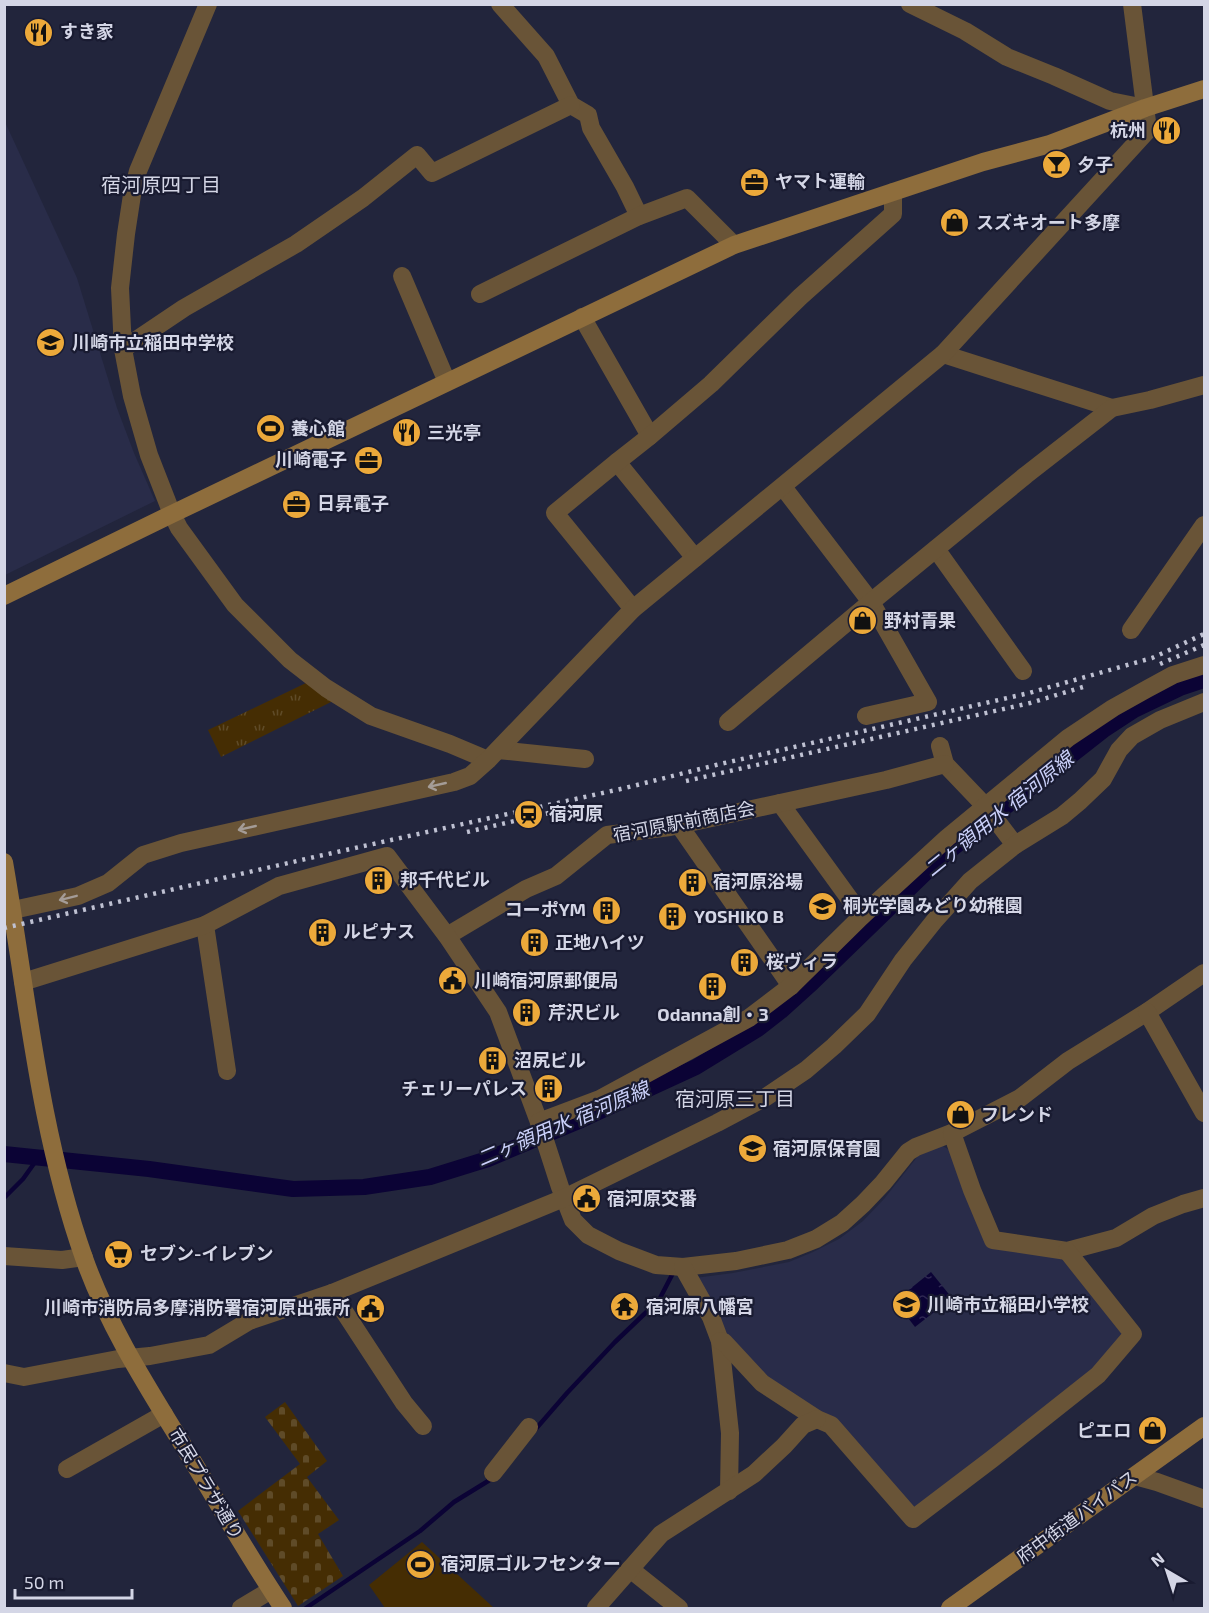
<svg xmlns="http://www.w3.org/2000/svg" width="1209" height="1613" viewBox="0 0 1209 1613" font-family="'Exo 2','Noto Sans JP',sans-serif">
<defs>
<pattern id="grass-tufts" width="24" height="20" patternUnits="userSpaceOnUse" patternTransform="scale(1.5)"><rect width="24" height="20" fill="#452d03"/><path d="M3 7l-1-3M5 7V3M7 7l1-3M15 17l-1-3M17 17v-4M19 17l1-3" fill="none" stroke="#5f4b28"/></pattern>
<pattern id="cemetery-stones" width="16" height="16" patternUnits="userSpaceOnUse" patternTransform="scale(1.5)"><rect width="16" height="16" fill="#452d03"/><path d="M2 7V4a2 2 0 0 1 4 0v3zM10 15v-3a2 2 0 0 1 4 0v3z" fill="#5f4b28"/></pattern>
<pattern id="water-ripples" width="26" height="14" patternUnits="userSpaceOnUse" patternTransform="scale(1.5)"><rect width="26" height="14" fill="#0b0335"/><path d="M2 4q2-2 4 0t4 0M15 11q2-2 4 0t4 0" fill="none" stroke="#2e2752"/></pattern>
</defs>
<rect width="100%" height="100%" fill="#22253c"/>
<g fill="#292c49">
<polygon points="5,122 77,278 117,408 134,453 155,501 5,575"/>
<polygon points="941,1145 953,1152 989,1245 1067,1257 1124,1331 1097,1368 920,1507 911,1506 773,1384 734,1348 695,1278 733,1273 789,1262 813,1252 839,1239 863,1221 884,1199 918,1156"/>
</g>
<polygon fill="url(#grass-tufts)" points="308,682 333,701 221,757 208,730"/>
<polygon fill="url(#cemetery-stones)" points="285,1402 327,1461 307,1477 339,1520 318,1534 343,1576 298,1606 238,1511 300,1464 265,1417"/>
<polygon fill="#452d03" points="422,1542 494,1608 385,1608 369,1585"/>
<polygon fill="url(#water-ripples)" points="931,1272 952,1298 915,1327 895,1301"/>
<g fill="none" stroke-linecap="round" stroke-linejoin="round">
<g stroke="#0b0335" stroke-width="4.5">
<polyline points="4,1198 23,1179 38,1158"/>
<polyline points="534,1431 567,1393 615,1342 659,1300 673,1273"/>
<polyline points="306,1608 420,1531 454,1502 493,1478"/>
</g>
<polyline stroke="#0b0335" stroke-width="16" points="4,1154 149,1169 293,1189 364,1187 430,1177 488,1159 581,1120 696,1067 758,1029 781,1011 812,983 943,856 1105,729 1134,710 1180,688 1204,680"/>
<g stroke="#695437" stroke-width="18">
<polyline points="208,4 138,171 132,195 126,234 120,288 123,349 132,396 149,455 172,514 179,528 235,605 290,660 326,688 371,716 450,744 488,760"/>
<polyline points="500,4 546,56 571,105 588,115 591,128 625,187 639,216"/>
<polyline points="910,4 965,31 1007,57 1054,76 1110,101 1145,108"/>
<polyline points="402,276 447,382"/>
<polyline points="480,294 639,216 687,198 734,245"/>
<polyline points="582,317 650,436"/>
<polyline points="123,349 184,308 296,244 363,198 417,155 432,173 571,105"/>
<polyline points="943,354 1112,408"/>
<polyline points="617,462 695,558"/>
<polyline points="783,487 871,602 928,702 866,716"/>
<polyline points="936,549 1023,671"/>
<polyline points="633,609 555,513 617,462 650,436 711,384 800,297 893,214 893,192"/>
<polyline points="1131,630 1204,525"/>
<polyline points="728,722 871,602 1026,475 1112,408 1150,400 1204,385"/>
<polyline points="940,746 945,764 986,807 1015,845"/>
<polyline points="498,750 585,759"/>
<polyline points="780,803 862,916"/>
<polyline points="679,825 791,986"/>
<polyline points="13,910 78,896 108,883 143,855 181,843 454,782 470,776 488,760 633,609 943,354 1148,130 1132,4"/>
<polyline points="205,925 227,1071"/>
<polyline points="447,936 526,889 556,876 607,835 670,827 886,780 945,764"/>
<polyline points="23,982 205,925 279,886 387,856 447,936 498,1012 539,1122 560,1187 573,1220 588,1235 619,1251 656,1265 683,1267 736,1261 788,1250 816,1239 842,1223 863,1204 883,1183 908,1152 916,1147 952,1133 1020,1098 1068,1061 1147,1012 1204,973"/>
<polyline points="1147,1012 1204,1113"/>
<polyline points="539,1122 600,1099 749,1018 791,986 862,916 947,838 1068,738 1113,708 1147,689 1173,675 1204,665"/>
<polyline points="952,1133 972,1190 993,1240 1067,1251 1116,1238 1153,1216 1183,1204 1204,1198"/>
<polyline points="4,1256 62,1260 84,1257"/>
<polyline points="683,1267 711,1317 720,1341 730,1433 729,1491"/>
<polyline points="332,1293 404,1403 423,1426"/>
<polyline points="720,1341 724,1342 762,1383 817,1419 831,1425 913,1519 992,1459 1098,1375 1133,1334 1067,1251"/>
<polyline points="4,1373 24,1377 118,1359 150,1356 209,1345 249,1321 332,1293 564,1198 717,1123 766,1097 806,1070 834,1046 867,1014 903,960 935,920 970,881 1015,845 1062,816 1080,801 1103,779 1119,750 1132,736 1160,720 1204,702"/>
<polyline points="67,1469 164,1414"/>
<polyline points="493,1473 529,1427"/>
<polyline points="1135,1476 1157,1482 1204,1499"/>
<polyline points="630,1569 679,1608"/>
<polyline points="241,1608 271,1590"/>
<polyline points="596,1608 661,1534 754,1474 784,1446 803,1425 817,1419"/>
</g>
<g stroke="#8e6d3c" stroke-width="18">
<polyline points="4,596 172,514 734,245 983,162 1050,144 1145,108 1204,89"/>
<path d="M 4,862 C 27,994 39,1131 84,1258 C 108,1326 148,1388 186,1450 C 218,1503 249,1557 283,1608"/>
<polyline points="950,1608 1204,1426"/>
</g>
<g stroke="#bfc1d2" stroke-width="4.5" stroke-dasharray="3 6" stroke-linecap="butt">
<polyline points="1160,664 1204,645"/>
<polyline points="686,781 1030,703 1083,687"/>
<polyline points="467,832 575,807"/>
<polyline points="4,928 319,856 625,788 716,765 1029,693 1152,658 1204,634"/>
</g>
</g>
<defs><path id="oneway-shaft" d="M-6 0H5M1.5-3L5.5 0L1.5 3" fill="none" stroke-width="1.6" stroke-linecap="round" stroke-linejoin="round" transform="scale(1.5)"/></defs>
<g stroke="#a49c97">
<use href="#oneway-shaft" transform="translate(437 785) rotate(167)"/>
<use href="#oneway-shaft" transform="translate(247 828) rotate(167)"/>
<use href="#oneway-shaft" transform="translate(68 898) rotate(166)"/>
</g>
<defs>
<symbol id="restaurant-disc" viewBox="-11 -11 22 22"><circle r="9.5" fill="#eca93a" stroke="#191b31"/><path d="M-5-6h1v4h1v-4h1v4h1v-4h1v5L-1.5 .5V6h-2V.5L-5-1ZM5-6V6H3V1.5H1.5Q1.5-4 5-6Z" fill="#111"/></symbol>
<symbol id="bar-disc" viewBox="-11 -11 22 22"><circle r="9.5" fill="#eca93a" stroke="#191b31"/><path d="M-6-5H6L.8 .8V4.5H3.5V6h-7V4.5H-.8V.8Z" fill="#111"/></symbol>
<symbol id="office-disc" viewBox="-11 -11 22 22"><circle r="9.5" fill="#eca93a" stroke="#191b31"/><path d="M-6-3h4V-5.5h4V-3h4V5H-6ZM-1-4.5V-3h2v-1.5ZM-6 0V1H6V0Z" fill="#111"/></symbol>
<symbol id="shop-disc" viewBox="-11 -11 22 22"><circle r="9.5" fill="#eca93a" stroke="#191b31"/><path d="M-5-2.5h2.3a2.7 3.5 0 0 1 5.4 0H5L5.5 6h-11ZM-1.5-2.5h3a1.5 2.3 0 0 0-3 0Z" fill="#111"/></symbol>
<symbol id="school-disc" viewBox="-11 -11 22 22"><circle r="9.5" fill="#eca93a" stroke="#191b31"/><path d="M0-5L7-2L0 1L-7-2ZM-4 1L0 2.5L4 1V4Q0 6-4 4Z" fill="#111"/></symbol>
<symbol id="stadium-disc" viewBox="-11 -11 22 22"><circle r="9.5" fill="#eca93a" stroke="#191b31"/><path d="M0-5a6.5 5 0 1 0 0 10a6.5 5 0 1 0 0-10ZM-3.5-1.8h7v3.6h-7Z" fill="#111"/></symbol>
<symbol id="station-disc" viewBox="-11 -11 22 22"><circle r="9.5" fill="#eca93a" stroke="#191b31"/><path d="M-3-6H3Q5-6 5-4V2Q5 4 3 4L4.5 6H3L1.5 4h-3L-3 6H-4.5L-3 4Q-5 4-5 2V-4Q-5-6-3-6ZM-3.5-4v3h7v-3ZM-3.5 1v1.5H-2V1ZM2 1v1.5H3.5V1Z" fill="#111"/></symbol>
<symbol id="building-disc" viewBox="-11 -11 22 22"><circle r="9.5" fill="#eca93a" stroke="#191b31"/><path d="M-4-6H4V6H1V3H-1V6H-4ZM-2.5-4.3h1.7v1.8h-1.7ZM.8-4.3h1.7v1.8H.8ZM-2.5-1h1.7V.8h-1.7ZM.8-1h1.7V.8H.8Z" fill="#111"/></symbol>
<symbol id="civic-disc" viewBox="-11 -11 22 22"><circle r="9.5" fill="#eca93a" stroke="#191b31"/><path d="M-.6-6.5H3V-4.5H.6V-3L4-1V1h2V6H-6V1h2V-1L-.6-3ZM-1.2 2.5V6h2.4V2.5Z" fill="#111"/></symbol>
<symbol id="supermarket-disc" viewBox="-11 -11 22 22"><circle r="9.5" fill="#eca93a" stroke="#191b31"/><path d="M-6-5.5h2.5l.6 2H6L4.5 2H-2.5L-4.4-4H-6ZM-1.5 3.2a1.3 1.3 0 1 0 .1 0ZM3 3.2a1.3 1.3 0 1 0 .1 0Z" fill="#111"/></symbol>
<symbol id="temple-disc" viewBox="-11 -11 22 22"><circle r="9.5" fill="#eca93a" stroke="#191b31"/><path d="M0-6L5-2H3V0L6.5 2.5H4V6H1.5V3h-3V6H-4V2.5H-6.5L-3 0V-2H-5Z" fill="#111"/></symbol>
</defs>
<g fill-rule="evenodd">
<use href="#restaurant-disc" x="22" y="16" width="33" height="33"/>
<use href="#restaurant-disc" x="1150" y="114" width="33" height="33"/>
<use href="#bar-disc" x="1040" y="148" width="33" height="33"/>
<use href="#office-disc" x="738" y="166" width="33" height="33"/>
<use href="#shop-disc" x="938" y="206" width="33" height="33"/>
<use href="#school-disc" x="34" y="326" width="33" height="33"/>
<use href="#stadium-disc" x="254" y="412" width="33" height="33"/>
<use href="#restaurant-disc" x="390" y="416" width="33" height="33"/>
<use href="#office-disc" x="352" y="444" width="33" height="33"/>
<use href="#office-disc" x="280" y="488" width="33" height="33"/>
<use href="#shop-disc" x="846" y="604" width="33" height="33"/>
<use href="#station-disc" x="512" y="798" width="33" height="33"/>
<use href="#building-disc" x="362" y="864" width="33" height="33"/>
<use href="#building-disc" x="676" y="866" width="33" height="33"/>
<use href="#school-disc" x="806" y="890" width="33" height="33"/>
<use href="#building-disc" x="590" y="894" width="33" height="33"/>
<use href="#building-disc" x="656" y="900" width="33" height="33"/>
<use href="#building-disc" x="306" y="916" width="33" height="33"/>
<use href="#building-disc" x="518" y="926" width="33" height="33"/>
<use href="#building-disc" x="728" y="946" width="33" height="33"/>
<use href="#civic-disc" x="436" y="964" width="33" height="33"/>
<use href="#building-disc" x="696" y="970" width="33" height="33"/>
<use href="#building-disc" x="510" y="996" width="33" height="33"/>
<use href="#building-disc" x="476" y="1044" width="33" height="33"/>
<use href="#building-disc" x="532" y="1072" width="33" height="33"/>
<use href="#shop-disc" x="944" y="1098" width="33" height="33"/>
<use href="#school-disc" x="736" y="1132" width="33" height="33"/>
<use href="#civic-disc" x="570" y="1182" width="33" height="33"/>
<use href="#supermarket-disc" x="102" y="1238" width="33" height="33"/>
<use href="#school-disc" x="890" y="1288" width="33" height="33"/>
<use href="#temple-disc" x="608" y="1290" width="33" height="33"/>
<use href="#civic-disc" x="354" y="1292" width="33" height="33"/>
<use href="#shop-disc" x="1136" y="1414" width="33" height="33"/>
<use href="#stadium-disc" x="404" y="1548" width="33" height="33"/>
</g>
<g text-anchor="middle" stroke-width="4.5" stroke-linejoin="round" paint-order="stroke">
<g font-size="18" font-weight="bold" fill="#d4d6e6" stroke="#191b31" text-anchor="start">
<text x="60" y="38">すき家</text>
<text x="1146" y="137" text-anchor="end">杭州</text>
<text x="1077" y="171">夕子</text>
<text x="775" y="188">ヤマト運輸</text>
<text x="976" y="229">スズキオート多摩</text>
<text x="72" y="349">川崎市立稲田中学校</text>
<text x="291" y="435">養心館</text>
<text x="427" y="439">三光亭</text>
<text x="347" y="466" text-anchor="end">川崎電子</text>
<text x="317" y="510">日昇電子</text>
<text x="884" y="627">野村青果</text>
<text x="549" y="820">宿河原</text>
<text x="400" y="886">邦千代ビル</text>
<text x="713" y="888">宿河原浴場</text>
<text x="843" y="912">桐光学園みどり幼稚園</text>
<text x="586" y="916" text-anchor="end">コーポYM</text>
<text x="694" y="923">YOSHIKO B</text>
<text x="343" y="938">ルピナス</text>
<text x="555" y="949">正地ハイツ</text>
<text x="766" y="968">桜ヴィラ</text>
<text x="474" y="987">川崎宿河原郵便局</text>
<text x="548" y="1019">芹沢ビル</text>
<text x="713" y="1021" text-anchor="middle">Odanna創・3</text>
<text x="514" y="1067">沼尻ビル</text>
<text x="527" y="1095" text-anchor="end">チェリーパレス</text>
<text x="981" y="1121">フレンド</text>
<text x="773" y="1155">宿河原保育園</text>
<text x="607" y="1205">宿河原交番</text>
<text x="140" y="1260">セブン-イレブン</text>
<text x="927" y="1311">川崎市立稲田小学校</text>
<text x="646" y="1313">宿河原八幡宮</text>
<text x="350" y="1314" text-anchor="end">川崎市消防局多摩消防署宿河原出張所</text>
<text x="1131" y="1437" text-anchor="end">ピエロ</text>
<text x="441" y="1570">宿河原ゴルフセンター</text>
</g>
<g font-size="18" fill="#d4d6e6" stroke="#191b31">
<text transform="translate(684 822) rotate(-11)" y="6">宿河原駅前商店会</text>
<text transform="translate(206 1484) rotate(59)" y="6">市民プラザ通り</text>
<text transform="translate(1077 1517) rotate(-36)" y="6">府中街道バイパス</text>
</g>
<g font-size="20" fill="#d4d6e6" stroke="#191b31">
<text x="161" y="192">宿河原四丁目</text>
<text x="735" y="1106">宿河原三丁目</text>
</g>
<g font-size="20" font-style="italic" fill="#cad0f9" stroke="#191b31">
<text transform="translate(999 814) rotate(-39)" y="7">二ヶ領用水 宿河原線</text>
<text transform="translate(563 1124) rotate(-23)" y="7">二ヶ領用水 宿河原線</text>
</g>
</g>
<rect width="1209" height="1613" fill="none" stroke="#d4d6e6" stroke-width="12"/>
<g transform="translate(1167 1571) rotate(321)" stroke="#191b31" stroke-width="4.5" paint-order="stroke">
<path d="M0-4.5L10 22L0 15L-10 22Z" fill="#d4d6e6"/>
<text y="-9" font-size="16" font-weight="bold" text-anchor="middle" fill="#d4d6e6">N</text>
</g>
<path d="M15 1589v9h117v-9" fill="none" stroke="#d4d6e6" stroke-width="3"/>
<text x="24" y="1589" font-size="18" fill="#d4d6e6" stroke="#191b31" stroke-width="4.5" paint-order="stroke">50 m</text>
</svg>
